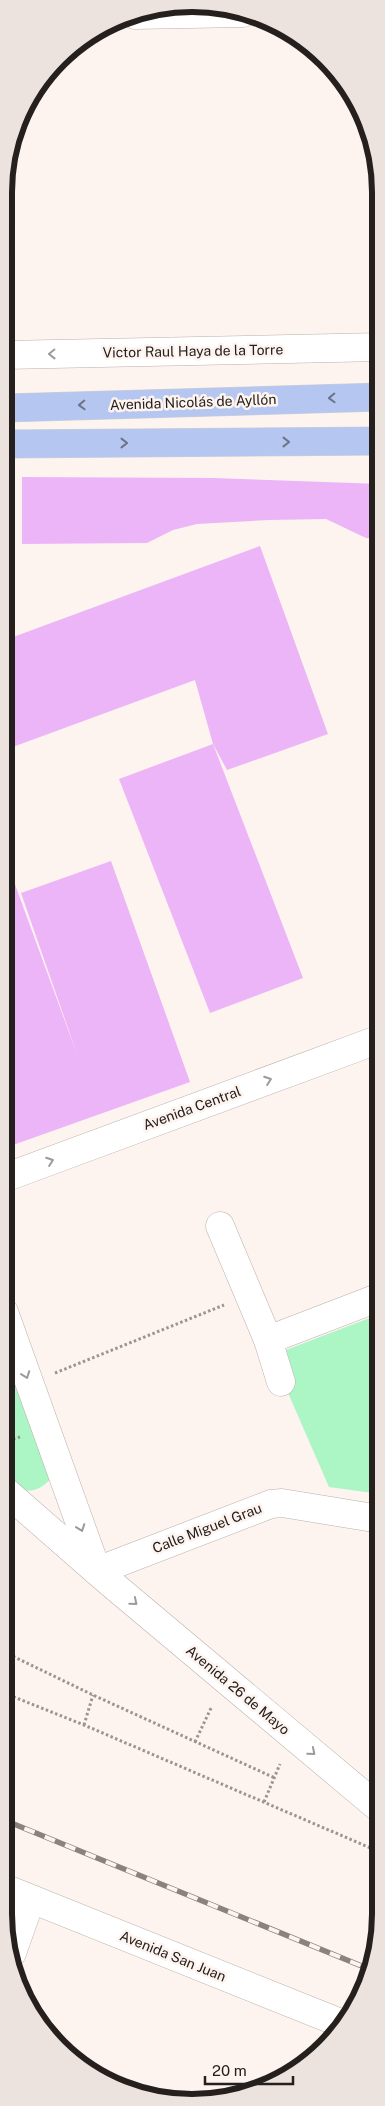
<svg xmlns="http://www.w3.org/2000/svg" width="385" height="2106" viewBox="0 0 385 2106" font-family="'Public Sans',sans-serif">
<rect width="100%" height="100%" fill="#fdf3ef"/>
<g fill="#acf5c5">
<polygon points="380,1314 380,1494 329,1487 282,1379 281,1358 286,1350"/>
<path d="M 4,1328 L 54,1475 C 39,1494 23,1496 4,1480 Z"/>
</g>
<g fill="#ecb5f8">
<polygon points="22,477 213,478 381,484 381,539 366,538 326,519 269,520 197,524 173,530 147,543 22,544"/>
<polygon points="260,546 328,734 227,770 213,744 195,680 10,748 5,734 5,640"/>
<polygon points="213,744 303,978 210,1013 119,779"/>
<polygon points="5,857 78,1057 21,893 111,861 190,1082 13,1145 4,1122"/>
</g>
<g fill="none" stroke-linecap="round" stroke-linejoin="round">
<defs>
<g id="street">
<polyline points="135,15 243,13"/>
<polyline points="220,1226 268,1340 281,1382"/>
<polyline points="4,1312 97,1571 271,1504 282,1503 380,1519"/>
<polyline points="268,1340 380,1297"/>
<polyline points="12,1953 31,1899"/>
</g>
<g id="secondary">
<polyline points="5,355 381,347"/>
<polyline points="4,1178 380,1039"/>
<polyline points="4,1490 107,1580 380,1809"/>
<polyline points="4,1888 343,2024"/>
</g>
<g id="primary">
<polyline points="5,408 381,397"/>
<polyline points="5,444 381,441"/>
</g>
</defs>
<use href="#street" stroke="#bcb0ab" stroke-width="29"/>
<use href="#secondary" stroke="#bcb0ab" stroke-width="29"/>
<use href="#primary" stroke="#d3d2d2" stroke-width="29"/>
<g stroke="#9c9491" stroke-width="3" stroke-dasharray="2.5 2.5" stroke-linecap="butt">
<polyline points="55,1373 224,1305"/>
<polyline points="4,1427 13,1439"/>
<polyline points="4,1451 13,1439 20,1437"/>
<polyline points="4,1652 93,1695 275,1778"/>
<polyline points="4,1693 84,1725 380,1852"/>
<polyline points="84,1725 93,1695"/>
<polyline points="195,1742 212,1706"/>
<polyline points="264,1802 280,1764"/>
</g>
<use href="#street" stroke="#fff" stroke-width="28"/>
<use href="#secondary" stroke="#fff" stroke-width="28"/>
<use href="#primary" stroke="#b5c6f1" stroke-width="28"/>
<defs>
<polyline id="rail" points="4,1820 369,1969"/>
</defs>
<use href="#rail" stroke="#89827f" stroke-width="5.5"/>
<use href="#rail" stroke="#fdf3ef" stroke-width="4" stroke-dasharray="11" stroke-linecap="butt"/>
</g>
<defs><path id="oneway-chevron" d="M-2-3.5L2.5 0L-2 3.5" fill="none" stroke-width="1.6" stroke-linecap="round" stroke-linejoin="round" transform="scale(1.25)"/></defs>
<g stroke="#9d9b9a">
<use href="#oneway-chevron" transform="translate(52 354) rotate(179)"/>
<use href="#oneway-chevron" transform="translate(268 1080) rotate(-20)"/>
<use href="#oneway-chevron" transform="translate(50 1161) rotate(-20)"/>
<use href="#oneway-chevron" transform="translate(26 1375) rotate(70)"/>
<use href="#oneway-chevron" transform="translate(81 1528) rotate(70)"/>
<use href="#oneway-chevron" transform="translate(134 1602) rotate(40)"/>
<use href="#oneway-chevron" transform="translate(312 1752) rotate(40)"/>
</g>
<g stroke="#6d7388">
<use href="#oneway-chevron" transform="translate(332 398) rotate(178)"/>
<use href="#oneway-chevron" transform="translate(82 405) rotate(178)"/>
<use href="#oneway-chevron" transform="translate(286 442)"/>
<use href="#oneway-chevron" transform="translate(124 443)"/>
</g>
<g text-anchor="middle" stroke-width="5" stroke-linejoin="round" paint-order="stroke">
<g font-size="14" fill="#25201e" stroke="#fdf3ef">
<text transform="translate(193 351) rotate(-1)" y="5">Victor Raul Haya de la Torre</text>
<text transform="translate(193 402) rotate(-2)" y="5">Avenida Nicolás de Ayllón</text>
<text transform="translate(192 1108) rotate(-20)" y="5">Avenida Central</text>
<text transform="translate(207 1528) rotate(-21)" y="5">Calle Miguel Grau</text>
<text transform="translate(238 1690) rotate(40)" y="5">Avenida 26 de Mayo</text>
<text transform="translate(173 1956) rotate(22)" y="5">Avenida San Juan</text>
</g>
</g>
<path d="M0 0H385V2106H0ZM192 12H192A180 180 0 0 1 372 192V1914A180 180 0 0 1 192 2094H192A180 180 0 0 1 12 1914V192A180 180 0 0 1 192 12Z" fill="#ece2de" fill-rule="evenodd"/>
<path fill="none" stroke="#25201e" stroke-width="6" d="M192 12H192A180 180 0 0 1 372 192V1914A180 180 0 0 1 192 2094H192A180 180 0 0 1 12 1914V192A180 180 0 0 1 192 12Z"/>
<path d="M205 2076v8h88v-8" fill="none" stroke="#25201e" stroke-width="2.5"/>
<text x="212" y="2076" font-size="15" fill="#25201e" stroke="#fdf3ef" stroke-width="4" paint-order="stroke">20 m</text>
</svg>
